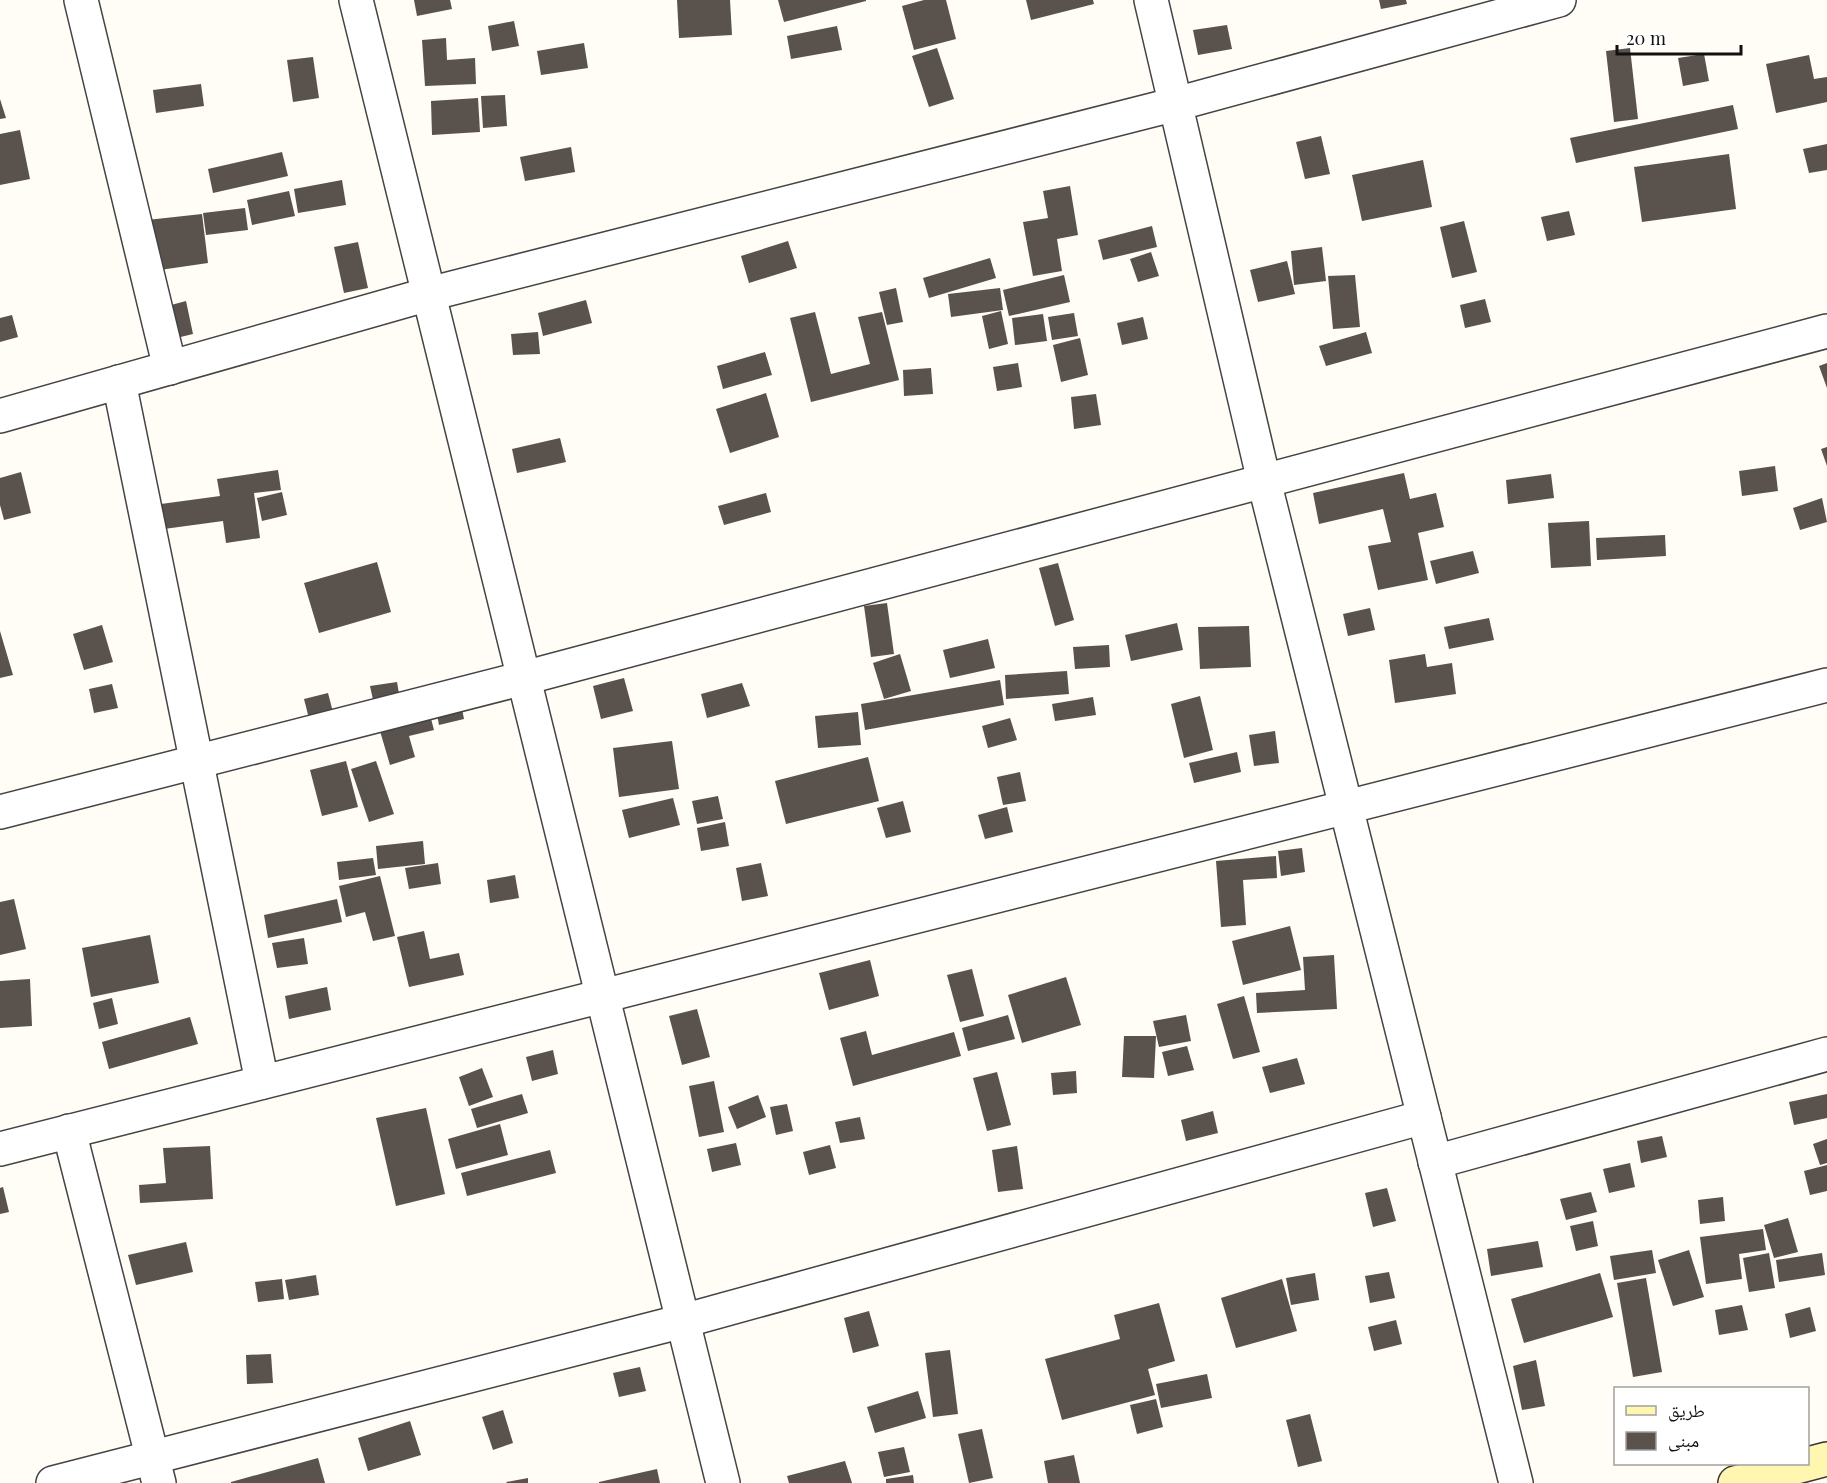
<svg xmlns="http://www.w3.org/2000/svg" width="1827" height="1483" viewBox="0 0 1827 1483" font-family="'Playfair Display','Noto Naskh Arabic',serif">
<rect width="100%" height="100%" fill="#fffdf5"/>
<g fill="#5a524d">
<polygon points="414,0 450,0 452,9 417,16"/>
<polygon points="677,0 730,0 732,35 679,38"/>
<polygon points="778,0 866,0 866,1 784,22"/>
<polygon points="924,0 946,0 956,39 914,50 902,6"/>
<polygon points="1026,0 1093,0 1094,4 1031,20"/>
<polygon points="1379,0 1406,0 1407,4 1381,9"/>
<polygon points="514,21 519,46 492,51 488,26"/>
<polygon points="1227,25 1232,49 1198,55 1193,30"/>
<polygon points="837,26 842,50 791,59 787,36"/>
<polygon points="446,38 447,60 475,58 476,84 425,86 422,40"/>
<polygon points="584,43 588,68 541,75 537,51"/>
<polygon points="937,48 954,99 929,107 912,56"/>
<polygon points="1630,48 1638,119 1614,122 1606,51"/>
<polygon points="1704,54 1709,81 1683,86 1678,58"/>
<polygon points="1809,55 1814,79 1827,77 1827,102 1776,113 1766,64"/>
<polygon points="313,57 319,98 293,102 287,60"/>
<polygon points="201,84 204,106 156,113 153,90"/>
<polygon points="505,95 507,126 483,128 481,96"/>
<polygon points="478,98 480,132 432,135 431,101"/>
<polygon points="0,99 6,118 0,119"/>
<polygon points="1733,105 1738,129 1576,163 1570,138"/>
<polygon points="20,130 30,179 0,185 0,134"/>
<polygon points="1321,136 1330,174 1305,179 1296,142"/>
<polygon points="1827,144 1827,170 1809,173 1803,149"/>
<polygon points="571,147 575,172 525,181 520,157"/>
<polygon points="282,152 288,176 213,193 208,169"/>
<polygon points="1729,154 1736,209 1642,222 1634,167"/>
<polygon points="1423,160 1432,207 1362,221 1352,175"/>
<polygon points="342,180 346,205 298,213 294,189"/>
<polygon points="1070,186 1078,235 1057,239 1062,271 1033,276 1023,222 1048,218 1043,191"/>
<polygon points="289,191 295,216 252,225 247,200"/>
<polygon points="245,208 248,230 206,235 203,213"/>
<polygon points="1569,211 1575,235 1547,241 1541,217"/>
<polygon points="202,214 208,263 153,271 147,220"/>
<polygon points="1464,221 1477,272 1452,278 1440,227"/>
<polygon points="1152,226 1157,247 1103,260 1098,240"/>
<polygon points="788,241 797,268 749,283 741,256"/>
<polygon points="358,242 368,288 344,293 334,247"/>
<polygon points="1322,247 1326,281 1294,285 1291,251"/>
<polygon points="1151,252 1159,276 1138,282 1130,259"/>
<polygon points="990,258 996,278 929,298 923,278"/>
<polygon points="1287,261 1295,294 1258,302 1250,270"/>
<polygon points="1064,275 1070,302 1009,316 1003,290"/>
<polygon points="1355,275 1360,327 1333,329 1328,276"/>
<polygon points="896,288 903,322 887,325 879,292"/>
<polygon points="1000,288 1003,310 951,317 948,294"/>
<polygon points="1485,299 1491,322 1465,328 1460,305"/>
<polygon points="586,300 592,323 543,336 538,313"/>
<polygon points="186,301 193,334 168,340 160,308"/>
<polygon points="1001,311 1008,344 989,349 982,316"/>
<polygon points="815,312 831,374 870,364 858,317 882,312 899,380 811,402 790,318"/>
<polygon points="1074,313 1078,336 1052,340 1048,317"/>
<polygon points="1043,314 1047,341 1015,345 1012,318"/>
<polygon points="12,315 18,337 0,342 0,318"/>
<polygon points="1143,317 1148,339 1122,345 1117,323"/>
<polygon points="538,332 540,354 513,355 511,334"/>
<polygon points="1366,332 1372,353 1326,366 1319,346"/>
<polygon points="1080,338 1088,375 1061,382 1053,345"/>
<polygon points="765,352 772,375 723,389 717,366"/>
<polygon points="1018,363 1022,387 997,391 993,367"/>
<polygon points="1827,363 1827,388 1819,366"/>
<polygon points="931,368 933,394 904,396 903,370"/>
<polygon points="766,393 779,437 730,453 716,409"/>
<polygon points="1096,394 1101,425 1074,429 1071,397"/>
<polygon points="560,438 566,462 517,473 512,449"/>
<polygon points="1827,447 1827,466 1821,449"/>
<polygon points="1775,466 1778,491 1742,496 1739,471"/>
<polygon points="278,470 281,490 254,493 260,538 226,543 223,521 164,529 161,504 220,496 217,479"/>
<polygon points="21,472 31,513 4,520 0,505 0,478"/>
<polygon points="1404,473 1410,499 1436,493 1444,527 1418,533 1428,580 1378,590 1368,546 1391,542 1383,509 1319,524 1313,493"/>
<polygon points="1551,474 1554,498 1508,504 1506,480"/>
<polygon points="282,492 287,515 262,521 257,498"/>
<polygon points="766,493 771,512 724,525 718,506"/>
<polygon points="1822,498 1827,522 1800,530 1793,508"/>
<polygon points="1589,521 1591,566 1551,568 1548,523"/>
<polygon points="1665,535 1666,556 1597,560 1596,538"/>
<polygon points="1473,551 1479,573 1436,584 1430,561"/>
<polygon points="377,562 391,612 319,633 304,583"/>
<polygon points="1058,563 1074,620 1055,626 1039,568"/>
<polygon points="887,603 894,654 871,657 864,606"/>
<polygon points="1370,608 1375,630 1348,636 1343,614"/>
<polygon points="1489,618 1494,640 1449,649 1444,627"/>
<polygon points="1177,623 1183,650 1131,661 1125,635"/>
<polygon points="102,625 113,662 84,670 73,634"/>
<polygon points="1249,626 1251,667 1200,669 1198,627"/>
<polygon points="0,631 13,675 0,678"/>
<polygon points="988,639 995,668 950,678 943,650"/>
<polygon points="1109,645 1110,667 1075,669 1073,647"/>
<polygon points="900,654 911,691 884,699 873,663"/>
<polygon points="1425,654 1427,667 1452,663 1456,694 1395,703 1389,660"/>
<polygon points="1067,671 1069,694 1006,699 1005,675"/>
<polygon points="624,678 633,711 601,719 593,686"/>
<polygon points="1000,680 1004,705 865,730 861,704"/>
<polygon points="397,682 401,705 375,709 370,686"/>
<polygon points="742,683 750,706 707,718 701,694"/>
<polygon points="112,684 118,708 94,713 89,689"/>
<polygon points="328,693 334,716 316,746 304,699"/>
<polygon points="459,694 464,719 439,725 434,699"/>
<polygon points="1200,696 1213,750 1184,758 1171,704"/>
<polygon points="1093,697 1096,715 1055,721 1052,704"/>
<polygon points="426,700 434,730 409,736 415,757 390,765 375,714"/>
<polygon points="858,712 861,745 818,748 815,716"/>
<polygon points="1010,718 1017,740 988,748 982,726"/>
<polygon points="1275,731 1279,763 1254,766 1249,735"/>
<polygon points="672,741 679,789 619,797 613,748"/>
<polygon points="1237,752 1241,772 1194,783 1189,763"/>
<polygon points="868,757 879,801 786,824 775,781"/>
<polygon points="346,761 358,807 322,816 310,770"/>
<polygon points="376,761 394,814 369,822 351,769"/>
<polygon points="1020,772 1026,801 1003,805 997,777"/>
<polygon points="718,796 723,819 697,824 692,801"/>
<polygon points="673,798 680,825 629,838 622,810"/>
<polygon points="903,801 911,832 886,838 877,808"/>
<polygon points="1007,807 1013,832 985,839 978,815"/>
<polygon points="725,822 729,846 701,851 697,828"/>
<polygon points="423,841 425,864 378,869 376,846"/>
<polygon points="1302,848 1305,872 1281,876 1278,851"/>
<polygon points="1276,856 1277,878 1243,880 1246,925 1221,927 1216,861"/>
<polygon points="373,858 376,875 339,880 337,862"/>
<polygon points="438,863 441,884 409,889 405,868"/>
<polygon points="761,863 768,896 742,901 736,868"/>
<polygon points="515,875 519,898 490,903 487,880"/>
<polygon points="380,876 395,936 373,941 365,912 346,917 339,886"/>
<polygon points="14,899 26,949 0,955 0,902"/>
<polygon points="337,899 342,922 268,938 264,915"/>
<polygon points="1290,926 1301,970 1243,985 1232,941"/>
<polygon points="424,931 430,959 459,953 464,975 409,987 397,937"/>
<polygon points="150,935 159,983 91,997 82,948"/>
<polygon points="304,938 308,964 277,968 272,943"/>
<polygon points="1334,955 1337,1009 1257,1013 1256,993 1305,990 1303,957"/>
<polygon points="870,960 879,996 829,1010 819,973"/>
<polygon points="972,969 984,1016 960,1022 947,975"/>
<polygon points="1066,977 1081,1025 1022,1043 1008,995"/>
<polygon points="30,979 32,1026 0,1028 0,981"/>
<polygon points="327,987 331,1010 289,1019 285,996"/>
<polygon points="1244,996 1260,1052 1233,1059 1217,1004"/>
<polygon points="112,998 118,1024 99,1029 93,1003"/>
<polygon points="697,1009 710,1057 682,1065 669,1016"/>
<polygon points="1008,1015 1015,1039 968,1051 962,1028"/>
<polygon points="1186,1015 1191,1041 1159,1047 1153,1021"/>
<polygon points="190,1017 198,1044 109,1069 102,1042"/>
<polygon points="866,1031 872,1055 954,1032 961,1056 853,1086 840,1038"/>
<polygon points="1124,1036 1156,1036 1154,1078 1122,1077"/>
<polygon points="1187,1046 1194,1070 1168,1076 1162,1052"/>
<polygon points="553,1050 558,1074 532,1081 526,1057"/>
<polygon points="1297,1058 1305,1084 1270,1093 1262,1067"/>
<polygon points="482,1068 493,1097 469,1106 459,1077"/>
<polygon points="1076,1071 1077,1093 1053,1095 1051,1073"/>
<polygon points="997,1072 1011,1125 987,1131 973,1078"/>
<polygon points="714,1081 724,1132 699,1137 689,1086"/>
<polygon points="522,1094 528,1113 477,1128 471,1109"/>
<polygon points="1827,1094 1827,1118 1794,1125 1789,1102"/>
<polygon points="758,1095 766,1117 737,1129 728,1107"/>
<polygon points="787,1104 793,1131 776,1135 770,1107"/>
<polygon points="426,1108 445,1194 396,1206 376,1118"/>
<polygon points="1213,1111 1218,1133 1186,1141 1181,1120"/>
<polygon points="860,1117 865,1139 840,1143 835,1122"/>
<polygon points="500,1124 508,1155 456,1169 448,1139"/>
<polygon points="1662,1136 1667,1157 1641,1163 1637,1141"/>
<polygon points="1827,1139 1827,1163 1820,1165 1813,1144"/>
<polygon points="736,1143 741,1165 712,1172 707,1149"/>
<polygon points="830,1145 836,1168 809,1175 803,1152"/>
<polygon points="210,1146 213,1199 140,1203 139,1185 166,1183 163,1148"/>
<polygon points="1017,1146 1023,1189 998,1192 992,1150"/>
<polygon points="550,1150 556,1173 467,1196 461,1173"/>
<polygon points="1630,1163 1635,1187 1609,1193 1603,1169"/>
<polygon points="1827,1165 1827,1191 1810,1195 1804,1171"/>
<polygon points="3,1187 9,1212 0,1214 0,1188"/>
<polygon points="1387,1188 1396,1221 1373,1227 1365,1193"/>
<polygon points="1591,1192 1597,1212 1566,1220 1560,1199"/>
<polygon points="1723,1197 1725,1221 1700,1224 1698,1200"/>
<polygon points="1788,1218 1798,1252 1774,1258 1764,1225"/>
<polygon points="1593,1221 1598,1246 1576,1251 1570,1226"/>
<polygon points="1763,1229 1766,1250 1739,1254 1742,1279 1706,1284 1700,1237"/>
<polygon points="1538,1241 1543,1267 1491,1276 1487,1249"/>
<polygon points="186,1242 193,1272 136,1285 128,1255"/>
<polygon points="1652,1250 1656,1273 1614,1280 1610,1256"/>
<polygon points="1689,1250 1704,1297 1673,1306 1658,1260"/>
<polygon points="1769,1253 1775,1288 1749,1292 1743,1258"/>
<polygon points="1822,1253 1825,1275 1779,1282 1776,1260"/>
<polygon points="1389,1272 1395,1298 1370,1303 1365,1276"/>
<polygon points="1315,1273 1319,1300 1291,1305 1286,1278"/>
<polygon points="1600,1273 1613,1317 1524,1343 1511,1299"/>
<polygon points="316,1275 319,1295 289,1300 285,1280"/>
<polygon points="1646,1278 1662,1372 1633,1377 1617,1283"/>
<polygon points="282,1279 284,1299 258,1302 255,1282"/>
<polygon points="1282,1279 1297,1331 1236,1348 1221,1298"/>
<polygon points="1159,1303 1175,1361 1148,1369 1155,1395 1062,1420 1045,1359 1120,1339 1114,1315"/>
<polygon points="1742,1305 1748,1330 1719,1335 1715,1310"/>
<polygon points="1810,1307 1816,1331 1790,1338 1785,1314"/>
<polygon points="869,1311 879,1346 853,1353 844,1318"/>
<polygon points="1396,1320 1402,1344 1374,1351 1368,1327"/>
<polygon points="950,1350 958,1414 933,1417 925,1353"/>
<polygon points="271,1354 273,1383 247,1384 246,1355"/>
<polygon points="1536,1360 1545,1406 1522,1410 1513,1366"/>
<polygon points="640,1367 646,1391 619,1397 613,1373"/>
<polygon points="1207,1374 1212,1398 1161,1408 1156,1384"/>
<polygon points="918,1391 926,1418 875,1433 867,1407"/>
<polygon points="1156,1399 1163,1427 1137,1434 1130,1405"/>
<polygon points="503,1410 513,1443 493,1450 482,1417"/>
<polygon points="1310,1414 1322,1461 1298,1467 1286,1420"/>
<polygon points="410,1421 421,1455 368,1471 358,1438"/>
<polygon points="982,1429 993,1478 969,1483 958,1434"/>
<polygon points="904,1447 910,1472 884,1477 878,1452"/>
<polygon points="1074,1455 1080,1483 1048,1483 1044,1461"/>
<polygon points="318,1458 325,1483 231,1483 231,1482"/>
<polygon points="845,1461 852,1483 789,1483 787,1476"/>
<polygon points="657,1469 660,1483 599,1483 599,1482"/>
<polygon points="913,1475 914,1483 886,1483 886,1479"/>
<polygon points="528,1478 528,1483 507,1483 506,1482"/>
</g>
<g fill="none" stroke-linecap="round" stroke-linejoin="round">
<defs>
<g id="minor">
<polyline points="81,0 170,368"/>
<polyline points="356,0 723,1483"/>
<polyline points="1151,0 1264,481 1516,1483"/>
<polyline points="119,382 262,1082"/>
<polyline points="0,416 429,294 1176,104 1559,0"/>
<polyline points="0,812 524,678 1827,331"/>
<polyline points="69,1131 159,1483"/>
<polyline points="0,1149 1827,685"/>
<polyline points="1435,1162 1827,1054"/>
<polyline points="53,1483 683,1321 1424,1117"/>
</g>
<polyline id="secondary" points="1735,1483 1827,1459"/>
</defs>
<use href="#minor" stroke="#444" stroke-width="36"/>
<use href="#secondary" stroke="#333" stroke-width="36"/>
<use href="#minor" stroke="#fff" stroke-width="33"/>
<use href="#secondary" stroke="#fff6b0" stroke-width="33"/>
</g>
<rect x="1614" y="1387" width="195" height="78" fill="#ffffff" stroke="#a0a0a0" stroke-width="1.5"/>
<rect x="1626" y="1406" width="30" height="9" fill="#fff6b0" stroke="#a0a0a0" stroke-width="1.5"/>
<text x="1668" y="1417" font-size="18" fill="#111111">طريق</text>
<rect x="1626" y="1432" width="30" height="18" fill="#5a524d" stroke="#a0a0a0" stroke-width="1.5"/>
<text x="1668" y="1447" font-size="18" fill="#111111">مبنى</text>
<path d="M1617 45v9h124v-9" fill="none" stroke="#111111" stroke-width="3"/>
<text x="1626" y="45" font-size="18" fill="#111111" stroke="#ffffff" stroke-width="4.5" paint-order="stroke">20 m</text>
</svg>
